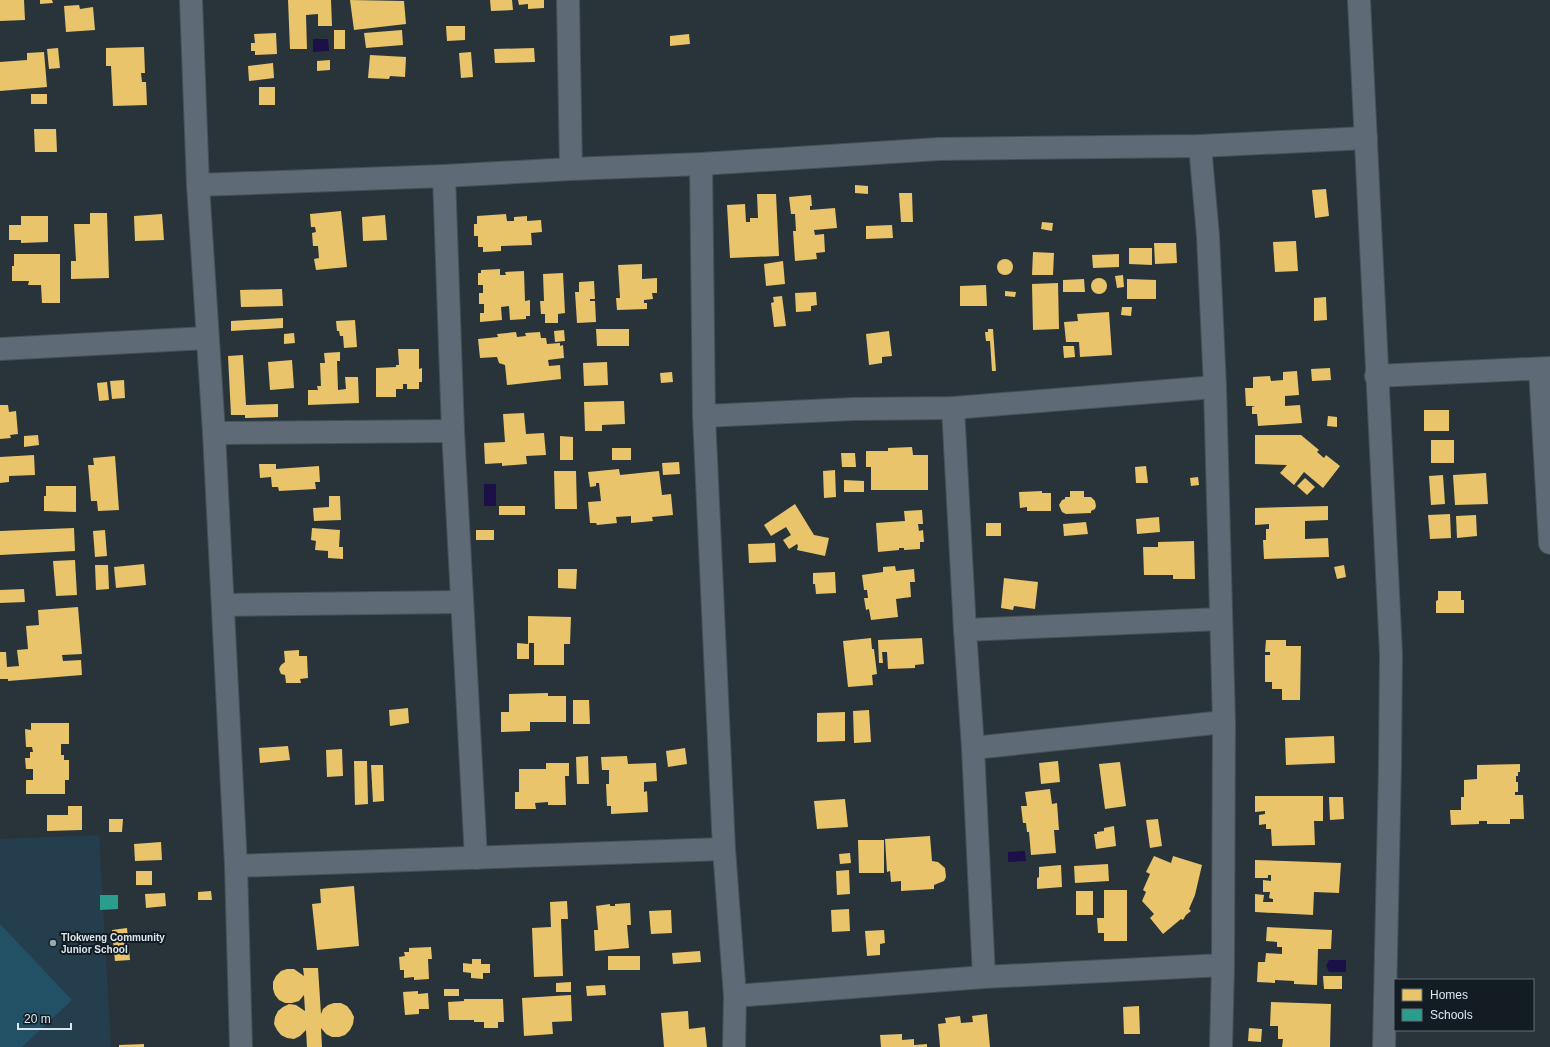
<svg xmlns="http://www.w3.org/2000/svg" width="1550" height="1047" viewBox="0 0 1550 1047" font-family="Arial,sans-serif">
<rect width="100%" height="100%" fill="#29343a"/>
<polygon fill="#243e4d" points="99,835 111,1047 0,1047 0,839"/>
<polygon fill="#225065" points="0,924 72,1000 22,1047 0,1047"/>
<g fill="#1c1049">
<polygon points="313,39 328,39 329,51 313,52"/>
<rect x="484" y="484" width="12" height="22"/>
<polygon points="1025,851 1026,861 1008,862 1008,852"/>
<polygon points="1329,960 1346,960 1346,972 1329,972 1326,966"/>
</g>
<g fill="#e9c46a">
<polygon points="0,0 24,0 25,20 0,21"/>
<polygon points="40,0 52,0 53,3 40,4"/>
<polygon points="288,0 331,0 332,26 318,26 318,14 306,15 307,49 290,49"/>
<polygon points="350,0 404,1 406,24 354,30"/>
<polygon points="490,0 512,0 513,10 491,11"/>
<polygon points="518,0 544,0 544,8 528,9 528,4 519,5"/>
<polygon points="79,5 80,9 93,7 95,30 66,32 64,6"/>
<polygon points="446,26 465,26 465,40 447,41"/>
<rect x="334" y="30" width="11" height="19"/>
<polygon points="402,30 403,45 366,48 364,33"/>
<polygon points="276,33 277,54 255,55 255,51 251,51 251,43 255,43 254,34"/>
<polygon points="689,34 690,44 670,46 670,36"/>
<polygon points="144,47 145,73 141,73 142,82 146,82 147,105 113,106 111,66 106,66 106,48"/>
<polygon points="58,48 60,68 49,69 47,49"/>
<polygon points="534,48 535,62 495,63 494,49"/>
<polygon points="44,52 47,87 0,91 0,62 27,60 27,53"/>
<polygon points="471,52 473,77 461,78 459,53"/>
<polygon points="370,55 406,57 405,77 390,76 389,79 368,78"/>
<polygon points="330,60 330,70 317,71 317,61"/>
<polygon points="273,63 274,78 249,81 248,66"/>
<rect x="259" y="87" width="16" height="18"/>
<rect x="31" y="94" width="16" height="10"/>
<polygon points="34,129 56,129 57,152 35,152"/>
<polygon points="855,185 868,186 868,194 855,193"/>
<polygon points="1326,189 1329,216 1315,218 1312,190"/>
<polygon points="899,193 912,193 913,222 901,222"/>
<polygon points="757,194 776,194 779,256 730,258 727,205 745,204 746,222 750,222 750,218 758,218"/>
<polygon points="811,195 812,206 810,206 810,210 835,208 837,228 814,230 815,235 824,234 825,252 816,253 817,259 795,261 793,231 796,231 795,214 791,214 789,197"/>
<polygon points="341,211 347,267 316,270 314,259 319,258 318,246 313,246 312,233 316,232 315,227 311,227 310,214"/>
<polygon points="90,213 107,213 109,278 71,279 71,261 76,261 74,224 90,224"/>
<polygon points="162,214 164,240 135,241 134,216"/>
<polygon points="506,214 507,221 514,221 514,217 527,216 527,221 541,220 542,232 531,233 532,245 501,246 501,251 483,252 483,247 478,247 478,236 474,236 474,224 477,224 477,216"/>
<polygon points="385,215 387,240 363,241 362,217"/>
<polygon points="21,216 48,216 48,242 21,243 21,240 9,240 9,225 21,225"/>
<polygon points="1042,222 1053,223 1052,231 1041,229"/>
<polygon points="892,225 893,238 866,239 866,226"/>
<polygon points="1296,241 1298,271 1275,272 1273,242"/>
<polygon points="1154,243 1176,243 1177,263 1155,264"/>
<polygon points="1129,248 1152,248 1152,265 1129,264"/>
<polygon points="1033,252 1054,253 1053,275 1032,275"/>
<polygon points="14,254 60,254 60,303 42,303 41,285 28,285 29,281 12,281 12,266 14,266"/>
<polygon points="1119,254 1119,267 1093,268 1092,255"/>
<circle cx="1005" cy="267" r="8"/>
<polygon points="783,261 785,284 766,286 764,264"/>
<polygon points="642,264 642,279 657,278 657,293 652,293 653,299 644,300 644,303 647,303 647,309 617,310 616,298 620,298 618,265"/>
<polygon points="500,269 500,275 506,275 505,272 524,271 525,301 530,300 530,316 526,316 526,319 510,320 509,306 501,307 502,320 480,322 480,313 484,313 484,304 479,304 479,293 483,293 483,285 478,285 478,273 481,273 481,270"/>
<polygon points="563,273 565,313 558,314 558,323 545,323 545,314 541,314 540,301 544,301 543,274"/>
<polygon points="1123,275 1124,287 1117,288 1115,276"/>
<circle cx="1099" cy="286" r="8"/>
<polygon points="1084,279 1085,292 1063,292 1063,280"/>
<polygon points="1127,279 1156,280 1156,299 1127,299"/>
<polygon points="594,281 595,299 590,299 590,301 595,301 596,322 577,323 575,292 579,292 579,282"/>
<polygon points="1058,283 1059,329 1033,330 1032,284"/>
<polygon points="986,285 987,306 960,306 960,286"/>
<polygon points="282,289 283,306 241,307 240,290"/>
<polygon points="1005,291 1016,292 1015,297 1005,296"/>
<polygon points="816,292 817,305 811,306 811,311 796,312 795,293"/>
<polygon points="782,296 786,326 774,327 771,303 774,302 773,297"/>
<polygon points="1326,297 1327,320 1314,321 1314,298"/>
<polygon points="1122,307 1132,307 1131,316 1121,315"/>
<polygon points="1109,312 1112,355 1080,357 1079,342 1066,342 1064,322 1078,321 1077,314"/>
<polygon points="283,318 283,328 231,331 231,321"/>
<polygon points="355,320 357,347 344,348 343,336 340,336 339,331 337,331 336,321"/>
<polygon points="596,329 629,329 629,346 597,346"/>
<polygon points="988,329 993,329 996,371 992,371 990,341 986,341 985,332 988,332"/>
<polygon points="564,330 565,341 555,342 554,331"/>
<polygon points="889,331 892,356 882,357 882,363 869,365 866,334"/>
<polygon points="516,332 517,337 526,336 525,333 540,332 541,338 546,338 547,344 560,343 560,346 563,345 564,358 548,360 549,366 560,365 561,379 507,385 505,365 499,363 497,357 480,358 478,339 498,337 497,334"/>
<polygon points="294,333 295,343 284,344 284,334"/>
<polygon points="1063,346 1074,346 1075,357 1064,358"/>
<polygon points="398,349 419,349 419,369 422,368 422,382 419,382 419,389 407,389 407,384 403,384 403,389 396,389 396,397 376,397 376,368 396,367 396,365 399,365"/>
<polygon points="340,352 340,361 337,361 338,390 346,389 345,377 358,377 359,403 308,405 308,390 318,390 317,386 321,386 320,363 325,363 324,353"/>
<polygon points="243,355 246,405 278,404 278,417 245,418 245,415 231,415 228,356"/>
<polygon points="292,360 294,388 270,390 268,362"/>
<polygon points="607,362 608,385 584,386 583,363"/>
<polygon points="1330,368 1331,380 1312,381 1311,369"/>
<polygon points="1297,371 1299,395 1285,396 1285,406 1300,405 1302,423 1258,426 1257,414 1252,414 1252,407 1255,406 1246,406 1245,388 1253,388 1253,377 1270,376 1271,381 1283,380 1283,372"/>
<polygon points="672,372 673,382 661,383 660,373"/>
<polygon points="124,380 125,398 112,399 110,381"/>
<polygon points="107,382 109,400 99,401 97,383"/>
<polygon points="624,401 625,424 602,425 602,431 585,431 584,402"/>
<polygon points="0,405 8,405 9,412 16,411 18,434 10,435 11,438 0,439"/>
<rect x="1424" y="410" width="25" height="21"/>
<polygon points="524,413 526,434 544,433 546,455 526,456 527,464 502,466 502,463 485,464 484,443 505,442 503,414"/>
<polygon points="1328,416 1337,417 1337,427 1327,426"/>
<polygon points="38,435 39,445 24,447 24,436"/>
<polygon points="1255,435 1301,435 1319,450 1317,452 1324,458 1326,455 1340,466 1323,488 1304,472 1294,485 1280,473 1287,465 1255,464"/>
<polygon points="560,436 573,437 573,460 560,460"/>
<rect x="1431" y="440" width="23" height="23"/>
<polygon points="912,447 913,455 928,455 928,490 871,490 871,467 866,467 866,451 888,451 888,448"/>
<rect x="612" y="448" width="19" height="12"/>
<polygon points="841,453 855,453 856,467 842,467"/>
<polygon points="34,455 35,475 9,476 9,482 0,483 0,457"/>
<polygon points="115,456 119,510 98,511 97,501 91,501 88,465 94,465 93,458"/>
<polygon points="679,462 680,474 663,475 662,463"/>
<polygon points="259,464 276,464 276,469 319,466 320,482 315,482 316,489 279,491 278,487 272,487 271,477 260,478"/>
<polygon points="1146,466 1148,483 1136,483 1135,467"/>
<polygon points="619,469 620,475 659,471 662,495 671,494 673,515 652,517 653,521 631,523 631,516 616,517 617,523 597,525 596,523 590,523 588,502 601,501 599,483 596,483 596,486 590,487 588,472"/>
<polygon points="835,470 836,497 824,498 823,471"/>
<polygon points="554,471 576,471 577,509 555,509"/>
<polygon points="1486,473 1488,504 1455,505 1453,475"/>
<polygon points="1443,475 1445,504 1431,505 1429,476"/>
<polygon points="1198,477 1199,485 1191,486 1190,478"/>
<polygon points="1305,478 1315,487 1307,495 1297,486"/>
<polygon points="844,480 864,481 864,492 844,492"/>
<polygon points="46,486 76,486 76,512 44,511 44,496 46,496"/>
<polygon points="1042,491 1042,493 1051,493 1051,511 1027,511 1027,507 1020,508 1019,492"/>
<polygon points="1070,491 1084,491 1084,497 1091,497 1095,501 1096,506 1095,509 1091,511 1091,513 1066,514 1062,512 1059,505 1062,500 1065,499 1065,497 1070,497"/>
<polygon points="329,496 340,496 341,520 314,521 313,508 329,507"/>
<polygon points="795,504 814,535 829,538 825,556 797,550 798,546 797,544 789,549 783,540 791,535 786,527 771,536 764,525"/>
<rect x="499" y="506" width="26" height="9"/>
<polygon points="1328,506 1328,520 1305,521 1305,539 1328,538 1329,557 1264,559 1263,540 1266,540 1266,529 1269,529 1269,524 1255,525 1255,508"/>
<polygon points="922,510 923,524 918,524 919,531 923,530 924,542 920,542 920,549 904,550 904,548 899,548 899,550 878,552 876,523 905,521 904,511"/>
<polygon points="1450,514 1451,538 1430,539 1428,515"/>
<polygon points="1476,515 1477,536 1457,538 1456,516"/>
<polygon points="1159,517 1160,532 1137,534 1136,519"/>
<polygon points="1086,522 1088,534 1064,536 1063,524"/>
<rect x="986" y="523" width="15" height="13"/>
<polygon points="74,528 75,551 0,555 0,531"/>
<polygon points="312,528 340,530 339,547 343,547 343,559 328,558 328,551 315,550 316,541 311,540"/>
<polygon points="105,530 107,556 95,557 93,531"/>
<rect x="476" y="530" width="18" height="10"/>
<polygon points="1194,541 1195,579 1173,579 1173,575 1144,575 1143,547 1158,547 1158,542"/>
<polygon points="775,543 776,562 749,563 748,544"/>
<polygon points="75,560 77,595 56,596 53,561"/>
<polygon points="144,564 146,585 116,588 114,567"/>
<polygon points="95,565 108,565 109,589 96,590"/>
<polygon points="1344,565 1346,577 1337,579 1334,567"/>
<polygon points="895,566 896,571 914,569 915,582 910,582 911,597 896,599 898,617 871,620 869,609 866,610 864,598 868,598 867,590 864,590 862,575 883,572 883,567"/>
<polygon points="558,569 577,569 576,589 558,588"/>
<polygon points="835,572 836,593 816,594 815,584 813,584 813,573"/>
<polygon points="1004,578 1038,582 1035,609 1014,606 1013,610 1001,608"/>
<polygon points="24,589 25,602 0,603 0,590"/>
<polygon points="1438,591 1461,591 1461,600 1464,600 1464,613 1436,613 1436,601 1438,600"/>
<polygon points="78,607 82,654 62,655 63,661 81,660 82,675 8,681 8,679 0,679 0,652 6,652 7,667 19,666 17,650 28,649 26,626 39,625 38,610"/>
<polygon points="528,616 571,617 570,644 564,644 564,665 534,665 534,643 529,643 529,659 517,659 517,643 528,644"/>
<polygon points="871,638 872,649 874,649 877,674 872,675 873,685 848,687 843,641"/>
<polygon points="922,638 924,664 915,665 915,668 888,669 887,652 882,652 883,663 879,663 878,640"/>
<polygon points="1266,640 1286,640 1286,646 1301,646 1300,700 1282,700 1282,689 1272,689 1272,682 1265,682 1265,655 1270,655 1270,652 1265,652"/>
<polygon points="299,650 299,656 307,656 308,678 300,679 301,683 286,683 285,675 281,674 279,669 281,665 285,662 284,651"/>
<polygon points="548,693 548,696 566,696 566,722 530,722 530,731 501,732 501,712 509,712 509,694"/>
<polygon points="573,700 589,700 590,724 573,724"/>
<polygon points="408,708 409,723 390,726 389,710"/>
<polygon points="869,710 871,742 854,743 853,711"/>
<polygon points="845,712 845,741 817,742 817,713"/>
<polygon points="31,723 69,723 69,744 61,744 61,755 64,755 64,760 69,760 69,780 65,780 65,794 26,794 26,780 33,780 33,769 26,769 25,758 30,758 30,752 33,752 32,747 26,747 25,729 31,730"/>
<polygon points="1334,736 1335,763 1286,765 1285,738"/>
<polygon points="288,746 290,760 260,763 259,748"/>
<polygon points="685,748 687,764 668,767 666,751"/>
<polygon points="342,749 343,776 327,777 326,750"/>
<polygon points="588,756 589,784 577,784 576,757"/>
<polygon points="627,756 628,764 656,763 657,781 644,782 644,792 647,791 648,812 611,814 611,806 607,806 606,784 609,784 609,770 602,770 601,757"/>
<polygon points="354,761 367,761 368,804 355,805"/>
<polygon points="1058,761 1060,782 1041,784 1039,763"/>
<polygon points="1120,762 1126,806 1105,809 1099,764"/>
<polygon points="546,763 569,763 569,776 565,776 566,805 548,805 548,802 535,803 536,809 515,809 515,792 519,792 519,769 546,769"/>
<polygon points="1520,764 1520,772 1518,772 1518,776 1516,776 1516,782 1518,782 1518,792 1515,792 1515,795 1523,795 1524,819 1510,819 1510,824 1487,824 1487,821 1479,821 1479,824 1451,825 1450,810 1461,810 1461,797 1464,797 1464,780 1477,779 1477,765"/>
<polygon points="371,765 383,765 384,801 373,802"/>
<polygon points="1050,789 1052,804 1057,803 1059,830 1054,830 1056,853 1031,855 1029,832 1027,832 1026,823 1023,823 1021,806 1027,806 1025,792"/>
<polygon points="1255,796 1323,796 1323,821 1314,821 1315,845 1272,846 1271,829 1266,829 1266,824 1259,825 1259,815 1265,814 1265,811 1255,812"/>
<polygon points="1329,797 1343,797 1344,819 1330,820"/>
<polygon points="845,799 848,827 817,829 814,801"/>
<polygon points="68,806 82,806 82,830 47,831 47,815 68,815"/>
<polygon points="109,819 123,819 122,832 109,832"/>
<polygon points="1158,819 1162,846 1150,848 1146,820"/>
<polygon points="1114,826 1116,846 1096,849 1094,834 1097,834 1097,832 1104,831 1104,828"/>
<polygon points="930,836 932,861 938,862 945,868 946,877 944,881 934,885 934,889 901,891 901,881 891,882 890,871 887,872 885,839"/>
<polygon points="858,840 884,840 884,873 859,873"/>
<polygon points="161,842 162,860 135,861 134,844"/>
<polygon points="850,853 851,863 840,864 839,854"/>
<polygon points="1154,856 1171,863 1173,856 1202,865 1195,895 1189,909 1191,911 1186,915 1183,920 1181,919 1163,934 1150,918 1154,914 1142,901 1146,892 1143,890 1150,874 1146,872"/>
<polygon points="1255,860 1341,863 1339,893 1314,892 1313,915 1255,912 1255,894 1264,895 1263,902 1273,902 1273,899 1269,898 1270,892 1263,892 1263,880 1271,881 1271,875 1268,875 1268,878 1255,878"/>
<polygon points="1108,864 1109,881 1075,883 1074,866"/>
<polygon points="1061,865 1062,887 1037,889 1037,878 1039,877 1039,867"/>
<polygon points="849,870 850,894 837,895 836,871"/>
<rect x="136" y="871" width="16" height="14"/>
<polygon points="354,886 359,946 317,950 312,904 321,903 320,889"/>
<polygon points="1104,890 1127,890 1127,941 1104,941 1104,933 1098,933 1097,918 1104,918"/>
<polygon points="211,891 212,900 198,900 198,892"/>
<rect x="1076" y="891" width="17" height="24"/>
<polygon points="165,893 166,906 146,908 145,894"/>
<polygon points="567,901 568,919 561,919 563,976 534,977 532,928 551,927 550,902"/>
<polygon points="630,903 631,925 627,925 629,948 595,951 594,930 598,930 596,906 610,904 610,906 615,906 615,904"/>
<polygon points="849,909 850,931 832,932 831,910"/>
<polygon points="671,910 672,933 651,934 649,911"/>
<polygon points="1267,927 1332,930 1331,949 1318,949 1317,985 1294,984 1294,981 1275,980 1275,983 1257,982 1258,962 1265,962 1266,953 1282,954 1282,947 1277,947 1277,942 1266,941"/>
<polygon points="127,928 130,960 115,961 112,930"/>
<polygon points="884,930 885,943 880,944 880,955 867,956 865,931"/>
<polygon points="431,947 432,959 428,959 429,979 414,980 414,977 404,978 404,970 400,970 399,957 405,956 404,952 409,952 409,948"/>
<polygon points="700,951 701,962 673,964 672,953"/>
<rect x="608" y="956" width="32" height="14"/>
<polygon points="472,959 481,959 481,964 490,964 490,973 483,973 483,979 471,978 471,973 463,972 463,963 472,964"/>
<polygon points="303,968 318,968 321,1014 323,1009 328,1005 334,1003 341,1003 347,1006 351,1011 354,1017 353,1024 350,1030 345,1035 339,1037 332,1037 326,1034 321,1028 322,1047 307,1047 306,1030 300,1036 294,1039 287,1038 281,1035 277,1030 274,1024 275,1017 278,1011 283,1007 289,1004 296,1005 305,1011 304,995 299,1001 292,1003 285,1003 279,1000 275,995 273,989 273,982 276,976 281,971 287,969 294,969 304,976"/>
<polygon points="1323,976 1342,976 1342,989 1324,989"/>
<polygon points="571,982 571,992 556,992 556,983"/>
<polygon points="605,985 606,995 587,996 586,986"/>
<rect x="444" y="989" width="15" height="7"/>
<polygon points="418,991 418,994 428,993 429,1009 419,1009 419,1014 405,1015 403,992"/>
<polygon points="571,995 572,1021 552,1022 553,1034 524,1036 522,998"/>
<polygon points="464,999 503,999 504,1022 498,1022 498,1028 484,1028 484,1022 474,1022 474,1020 449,1020 448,1002 464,1001"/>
<polygon points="1271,1002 1331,1004 1330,1047 1282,1047 1283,1039 1278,1039 1278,1026 1270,1026"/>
<polygon points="1139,1006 1140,1034 1124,1034 1123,1007"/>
<polygon points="688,1011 689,1029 705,1027 707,1047 664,1047 661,1013"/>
<polygon points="987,1014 990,1047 940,1047 938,1024 946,1023 945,1018 960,1016 961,1023 973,1022 972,1016"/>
<polygon points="1249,1028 1262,1029 1261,1042 1248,1041"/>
<polygon points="902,1034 902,1040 914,1039 914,1045 927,1044 927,1047 881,1047 880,1035"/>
<polygon points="144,1044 144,1047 119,1047 119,1045"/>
</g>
<polygon fill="#2a9d8f" points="100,895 118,895 118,909 100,910"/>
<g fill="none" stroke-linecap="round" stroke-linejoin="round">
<defs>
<g id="minor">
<polyline points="191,0 198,185 214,433 236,866 241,1047"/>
<polyline points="568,0 571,169"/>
<polyline points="1359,0 1391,654 1390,765 1384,1047"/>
<polyline points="1200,146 1208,236 1215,387 1224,722 1223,965 1221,1047"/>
<polyline points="701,164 704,416 724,849 735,996 734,1047"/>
<polyline points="444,176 453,431 476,858"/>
<polyline points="198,185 444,176 571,169 701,164 939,149 1200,146 1366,138"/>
<polyline points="0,349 207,338"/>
<polyline points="1540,369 1550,543"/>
<polyline points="1376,376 1550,368"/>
<polyline points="953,408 965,630 973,748 984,977"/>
<polyline points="704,416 854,409 953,408 1215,387"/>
<polyline points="214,433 453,431"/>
<polyline points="223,605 462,602"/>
<polyline points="965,630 1221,619"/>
<polyline points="973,748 1224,722"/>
<polyline points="236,866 724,849"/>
<polyline points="735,996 984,977 1223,965"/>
</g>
</defs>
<use href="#minor" stroke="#475055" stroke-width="24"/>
<use href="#minor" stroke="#5f6a77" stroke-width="22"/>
</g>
<circle fill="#9ca8af" stroke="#131c22" stroke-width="1.5" cx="53" cy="943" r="4"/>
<g text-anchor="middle" stroke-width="4" stroke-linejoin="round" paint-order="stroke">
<g font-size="10" font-weight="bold" fill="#dae7ee" stroke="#131c22" text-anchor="start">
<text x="61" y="941">Tlokweng Community<tspan x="61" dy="12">Junior School</tspan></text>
</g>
</g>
<rect x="1394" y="979" width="140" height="52" fill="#131c22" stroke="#636d74"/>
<rect x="1402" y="989" width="20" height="12" fill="#e9c46a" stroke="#636d74"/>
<text x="1430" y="999" font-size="12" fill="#dae7ee">Homes</text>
<rect x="1402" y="1009" width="20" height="12" fill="#2a9d8f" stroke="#636d74"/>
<text x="1430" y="1019" font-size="12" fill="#dae7ee">Schools</text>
<path d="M18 1023v6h53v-6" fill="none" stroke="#dae7ee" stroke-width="2"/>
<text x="24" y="1023" font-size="12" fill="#dae7ee" stroke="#131c22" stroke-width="3" paint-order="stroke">20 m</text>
</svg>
